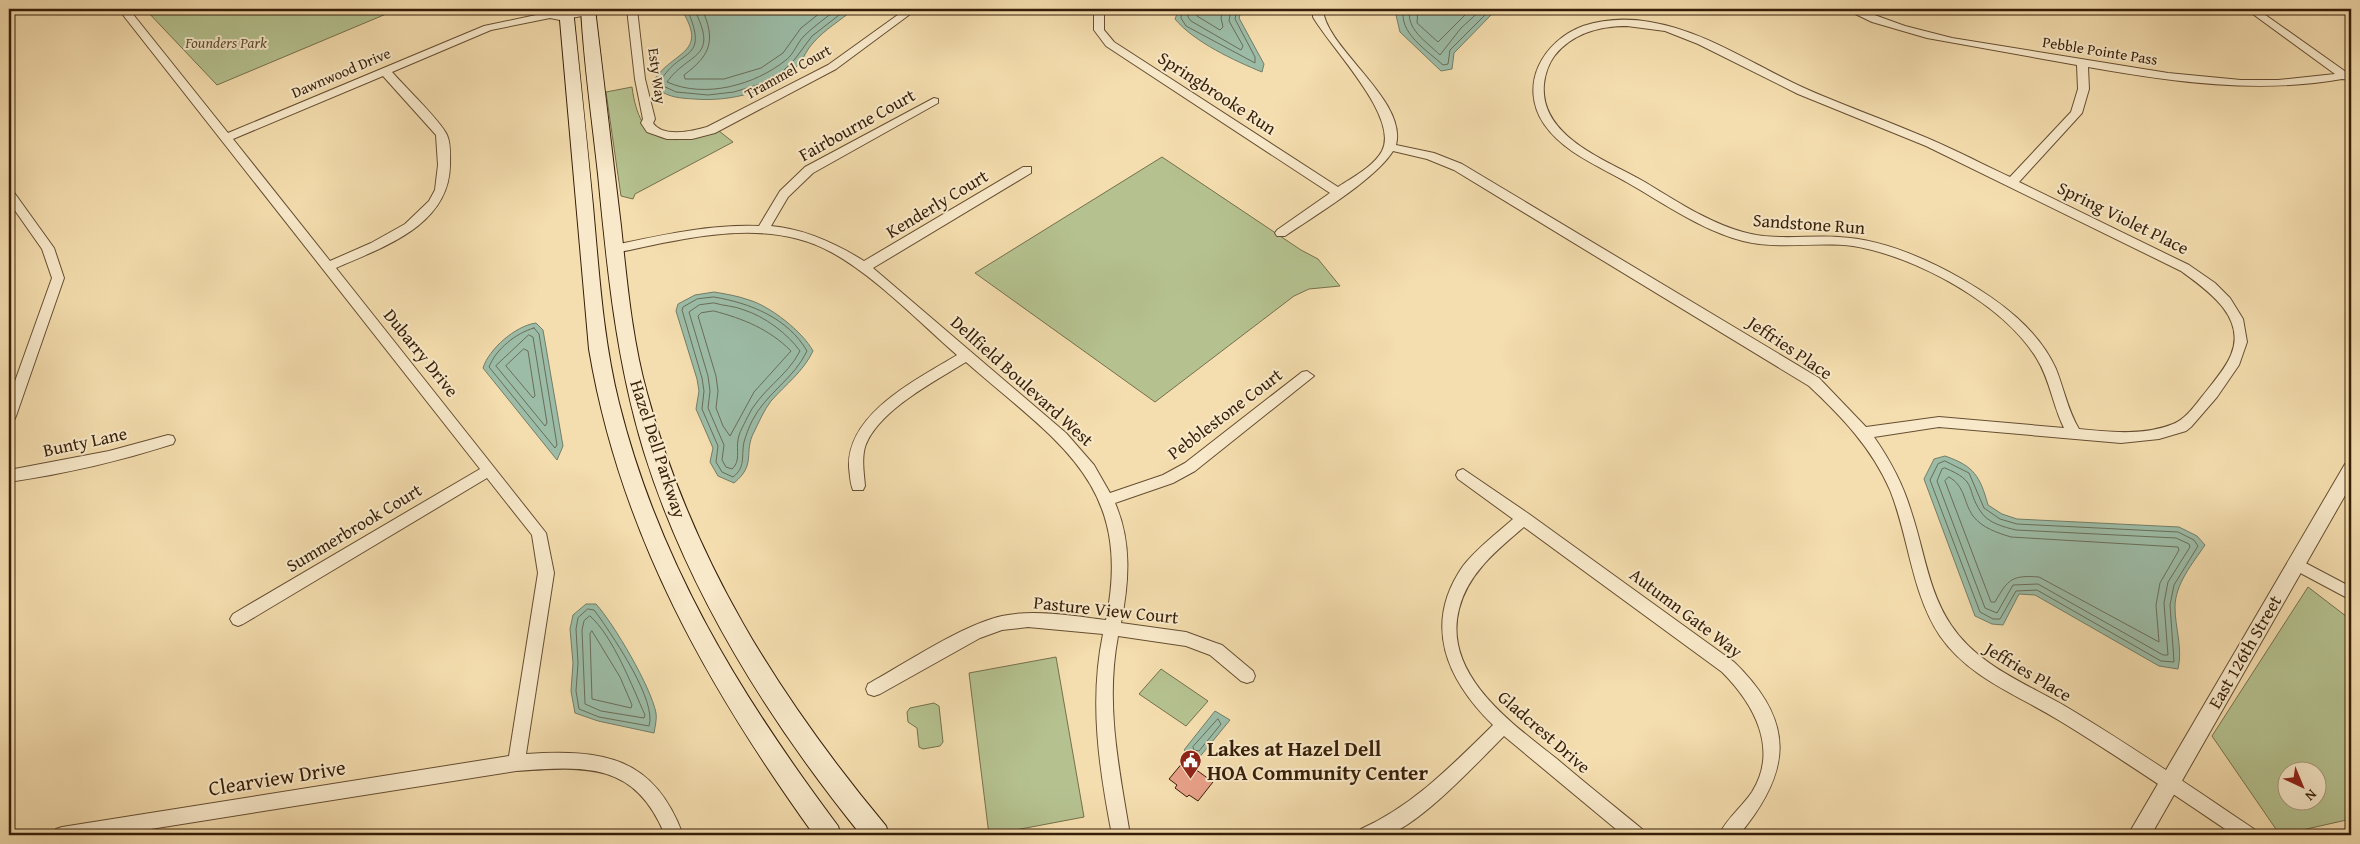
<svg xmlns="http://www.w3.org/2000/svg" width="2360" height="844" viewBox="0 0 2360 844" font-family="'Gentium Book Plus',serif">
<rect width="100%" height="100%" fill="#f4ddae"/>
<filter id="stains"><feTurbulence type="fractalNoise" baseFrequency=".004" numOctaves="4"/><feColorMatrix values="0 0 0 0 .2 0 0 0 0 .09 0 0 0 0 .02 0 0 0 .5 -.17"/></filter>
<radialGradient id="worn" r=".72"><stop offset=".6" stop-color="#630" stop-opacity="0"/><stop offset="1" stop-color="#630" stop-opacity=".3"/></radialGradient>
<g fill="#b5c290" stroke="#76704c" fill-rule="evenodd">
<polygon points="145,9 398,9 217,85"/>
<path d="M 632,87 C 640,147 669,146 719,131 L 733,142 L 635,194 L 633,199 L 621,196 L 606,92 Z"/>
<polygon points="1162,157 1301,250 1318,259 1340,286 1309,289 1294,296 1155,402 975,273"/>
<path d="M 2308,587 L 2351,620 L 2351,819 L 2280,835 L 2212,736 ZM 2288,772 L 2318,772 L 2318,802 L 2288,802 Z"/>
<polygon points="1056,657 1084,817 989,835 969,673"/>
<polygon points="1161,669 1208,701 1186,726 1139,694"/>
<polygon points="934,703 939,706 943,742 940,746 923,749 919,747 917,728 908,722 907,712 910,708"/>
</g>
<g fill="#9cbca7" stroke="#737d67">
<path d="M 681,9 L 854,9 C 841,20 824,30 813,43 C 807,49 804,58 798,65 C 773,92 730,102 694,99 C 677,98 665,97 652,84 C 670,50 711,56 681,9 Z"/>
<path d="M 1179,9 L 1242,9 L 1239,18 L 1264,64 L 1262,72 C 1235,61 1194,42 1175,19 Z"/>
<polygon points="1400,9 1506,9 1493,13 1454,53 1452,69 1441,71 1400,32 1396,15"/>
<path d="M 714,292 C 726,294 738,296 749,300 C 770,306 803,332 813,351 C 803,372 786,384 771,401 C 764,410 759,422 754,432 C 743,453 757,464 734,483 L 718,476 L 710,462 L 713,448 L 696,409 L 699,391 L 697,379 L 676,311 L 678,304 L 695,295 Z"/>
<path d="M 536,323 L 543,330 L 563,446 L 557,460 L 483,368 C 489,349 515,326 536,323 Z"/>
<path d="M 1945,456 C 1974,466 1980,476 1988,505 L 2002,514 L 2017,519 L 2179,527 L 2197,536 L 2205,545 C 2193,563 2175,584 2175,607 C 2175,628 2183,648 2178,669 L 2159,666 L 2035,595 L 2019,594 L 2003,625 L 1992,624 L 1975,616 L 1924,479 L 1934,459 Z"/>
<path d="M 586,604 L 596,604 C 614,624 651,687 656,713 C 657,719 655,727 654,733 L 598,721 L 575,713 L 571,691 L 573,663 L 570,629 L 573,615 Z"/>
<polygon points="1215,711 1230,720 1198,759 1184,750"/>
</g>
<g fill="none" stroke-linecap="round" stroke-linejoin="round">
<g stroke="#696d58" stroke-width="1">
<path d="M 687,9 C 711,64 678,46 659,84 L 676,92 L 708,95 L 734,92 L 760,84 L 783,71 L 795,59 L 812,36 L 847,9"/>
<path d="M 694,9 C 720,60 689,51 667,82 C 705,99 755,85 786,60 C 794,54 797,43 804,36 C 814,26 826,18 837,9"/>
<path d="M 702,9 C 716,40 711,55 684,75 L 685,79 L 724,79 L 761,68 L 783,53 L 801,28 L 825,9"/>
<polyline points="1182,9 1181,18 1186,26 1255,63 1255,57 1235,19 1237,9"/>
<polyline points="1189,9 1188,17 1191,21 1241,50 1243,46 1229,21 1231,9"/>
<polyline points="1196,9 1197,16 1220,30 1223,27 1221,18 1223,9"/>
<path d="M 1404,9 C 1397,32 1428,51 1443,65 L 1448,64 L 1450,50 L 1491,9"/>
<path d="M 1410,9 C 1405,29 1427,42 1440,55 L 1461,28 L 1482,9"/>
<polyline points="1418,9 1417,23 1438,42 1471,9"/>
<path d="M 714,297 C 750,303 788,318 807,351 C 794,379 766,393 752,421 C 749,427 746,435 744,442 C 741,457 746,467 733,477 L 722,472 L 716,462 L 718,446 L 702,409 L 704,391 L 702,378 L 682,310 L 683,307 L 697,299 Z"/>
<path d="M 714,303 C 724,306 735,306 744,310 C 764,316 788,334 800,351 C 787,377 760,390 747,418 C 744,425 739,432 738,440 C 736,450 741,461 732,469 L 726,467 L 722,460 L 724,445 L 708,408 L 710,391 L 708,376 L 689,312 L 699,305 Z"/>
<path d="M 714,311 C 744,319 769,329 791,351 L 754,392 L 730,436 L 723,426 L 716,408 L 718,391 L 716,376 L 698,316 L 701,313 Z"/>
<path d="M 534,328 L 539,334 L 557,445 L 555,448 L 489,367 C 496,349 516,333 534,328 Z"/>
<polygon points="529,335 533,337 547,423 545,426 496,366"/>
<polygon points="524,349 528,351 535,396 533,398 506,366"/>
<polygon points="1945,461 1969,473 1984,508 2000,519 2017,524 2178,532 2194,540 2198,546 2174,585 2170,605 2174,662 2161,661 2037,590 2016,591 2000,619 1993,619 1980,612 1930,480 1938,464"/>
<path d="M 1945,468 C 1979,482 1965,489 1981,512 C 1988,523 2004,527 2016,530 L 2176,538 L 2189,544 L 2190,547 L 2168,582 L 2164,603 L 2168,655 L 2163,655 L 2038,584 L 2013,585 L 1997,613 L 1985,608 L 1937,481 L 1942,469 Z"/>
<path d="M 1949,477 C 1966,487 1963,502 1973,516 C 1982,528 1998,533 2011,537 L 2178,547 L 2179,550 L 2160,583 L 2156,605 L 2159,642 L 2039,577 C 2012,575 2008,579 1995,602 L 1991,602 L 1945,481 Z"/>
<path d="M 588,609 L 594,610 L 600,618 C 615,640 657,701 649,726 L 599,717 L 579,709 L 576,691 L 578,663 L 576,629 L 578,618 Z"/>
<path d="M 590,616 C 613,636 632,686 645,715 L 644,718 L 601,711 L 585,704 L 582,630 L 584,621 Z"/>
<polygon points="592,631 620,677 632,705 631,708 592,699 590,634"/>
<polygon points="1218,719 1221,724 1199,751 1194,750 1193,747"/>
</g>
</g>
<polygon fill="#e7a088" stroke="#361e08" points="1184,761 1213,782 1198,801 1189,795 1187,797 1175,788 1177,785 1169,779"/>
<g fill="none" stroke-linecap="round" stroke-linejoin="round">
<defs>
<g id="minor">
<path d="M 588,9 L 609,9 L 604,12 L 560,20 L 550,18 L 491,30 L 392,72 C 404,86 441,121 447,135 C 451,144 450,156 450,165 C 449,226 383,247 336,268 L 546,533 L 554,573 L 526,754 C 602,749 654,756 683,835 L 665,835 C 635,762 586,766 516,771 L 113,835 L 53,835 L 56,829 L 62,827 L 509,756 L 538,573 L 532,535 L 487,478 L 243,624 L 238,626 L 233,624 L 230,619 L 233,614 L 480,469 L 123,15 L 124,13 L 132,13 L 228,133 L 484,26 L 550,12 L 560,14 ZM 383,76 L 436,135 L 438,165 L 435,190 L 429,201 L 405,224 L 371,243 L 330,261 L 233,139 Z"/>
<path d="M 627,9 L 637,9 L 645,79 L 655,119 L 653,123 C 663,138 693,131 707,127 L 828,65 L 906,9 L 917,9 L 836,69 L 715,133 L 692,139 L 667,139 L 647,132 L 641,123 L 643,119 L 635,79 Z"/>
<path d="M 1094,9 L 1104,9 L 1104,30 L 1114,42 L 1338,187 C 1353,177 1373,167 1382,151 C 1400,117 1330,47 1313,17 L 1313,9 L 1323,9 C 1325,48 1408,100 1396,145 L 1434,153 L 1462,164 L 1819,378 L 1866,427 L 1939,417 L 2064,428 C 2053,406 2050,380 2037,359 C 2004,304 1915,256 1853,246 C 1817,241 1779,250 1743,241 C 1701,230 1665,204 1628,183 C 1599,166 1564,153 1544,124 C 1518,85 1543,41 1583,26 C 1604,19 1628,18 1650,22 C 1705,31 1752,64 1802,87 C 1839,104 1878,117 1915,133 C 1948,146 1978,162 2010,177 L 2071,112 L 2078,89 L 2077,65 L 1927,38 L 1872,22 L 1845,9 L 1858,9 L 1905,26 L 1952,38 L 2168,73 L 2241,80 L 2278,80 L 2335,74 L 2246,9 L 2257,9 L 2346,72 L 2351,71 L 2351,80 L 2342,79 C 2257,94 2173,82 2088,67 L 2089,89 L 2082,113 L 2019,182 L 2189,265 L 2215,283 L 2230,298 L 2243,319 L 2247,342 L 2239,365 L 2217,397 L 2191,427 L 2186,431 L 2159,439 L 2121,443 L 1939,427 L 1874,437 C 1890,460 1903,484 1911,511 C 1924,549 1928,591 1951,625 C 1979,667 2028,684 2070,709 C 2133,747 2193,788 2254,829 L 2257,835 L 2234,835 C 2176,796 2119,757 2060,721 C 2018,695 1969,678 1940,636 C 1911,592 1909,537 1890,490 C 1872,448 1841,416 1809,386 L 1454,170 L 1427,159 L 1393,151 C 1376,179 1314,216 1285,236 L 1277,236 L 1275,233 L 1277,230 L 1330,193 L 1106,46 L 1094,30 ZM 1627,26 L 1665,31 L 1698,44 L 1798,94 L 1926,146 L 2181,271 C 2207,290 2247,317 2231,355 C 2226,367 2216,379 2208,389 C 2198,401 2187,419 2173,424 C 2143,436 2110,432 2079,429 C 2068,411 2064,389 2056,369 C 2038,329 2000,301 1962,279 C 1925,258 1882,239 1838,237 C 1807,235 1774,241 1743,232 C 1707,222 1675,200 1643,181 C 1607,160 1539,137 1544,84 C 1545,74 1549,63 1555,55 C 1573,33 1600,26 1627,26 Z"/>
<path d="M 934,98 L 938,99 L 938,103 L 813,173 L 788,197 L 771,226 C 805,229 835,243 864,261 L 1023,167 L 1031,167 L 1031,173 L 873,268 L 1066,433 L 1094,465 L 1110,493 L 1163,475 L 1185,463 L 1302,372 L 1307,371 L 1314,376 L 1195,471 L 1173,483 L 1115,503 C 1132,542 1129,582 1121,623 L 1186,632 L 1216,643 L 1222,645 L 1253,671 L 1255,676 L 1253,681 L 1247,683 L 1241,681 L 1210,655 L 1186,646 L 1118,636 C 1105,704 1119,768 1130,835 L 1112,835 C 1099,768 1089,701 1103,634 L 1028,627 L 1002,630 L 980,638 L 880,694 L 874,696 L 868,694 L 866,689 L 868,684 C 906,663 962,625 1002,616 C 1034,609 1073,616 1106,620 C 1134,483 1057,442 966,362 C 934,382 881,409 866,444 C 861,457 864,473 865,486 L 863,490 L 853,490 C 850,483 850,475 849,467 C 847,413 918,379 957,355 C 919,322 875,276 831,252 C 765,216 684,239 615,253 L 609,249 L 615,245 C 662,235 710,224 759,226 L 780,191 L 805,167 Z"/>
<polygon points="9,190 13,191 54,248 64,278 16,416 14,420 9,421 9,398 52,278 42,249 9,202"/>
<path d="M 168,435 L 173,436 L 175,440 L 173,444 C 120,461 64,474 9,482 L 9,470 L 109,451 Z"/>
<path d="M 1463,469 L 1529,514 L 1734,662 C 1796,722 1792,771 1739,835 L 1719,835 C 1726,819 1742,807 1752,792 C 1779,749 1754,704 1722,672 L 1524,527 C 1497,550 1468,573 1459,609 C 1442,675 1513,724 1557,759 C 1585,783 1614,806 1642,829 L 1645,835 L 1623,835 L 1504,736 C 1479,761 1418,827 1386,835 C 1378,837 1367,835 1358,835 L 1361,829 C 1414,805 1452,765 1493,725 C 1447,680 1422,625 1463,566 C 1477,548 1496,534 1513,519 L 1458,479 L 1456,475 L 1458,471 Z"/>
<polygon points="2296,558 2351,587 2351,600 2291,568 2289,564 2291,560"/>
</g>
<polygon id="tertiary" points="2351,462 2351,485 2151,835 2128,835 2345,464"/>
<g id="secondary">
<path d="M 559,9 L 573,9 C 580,75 587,141 593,206 C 599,272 603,339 619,403 C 659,563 740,695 838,826 L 841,835 L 814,835 C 707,686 620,533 589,349 Z"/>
<path d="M 581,9 L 595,9 C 604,81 612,154 621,226 C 627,282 632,339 647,393 C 692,559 777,695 886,826 L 889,835 L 861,835 C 769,721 688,593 644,452 C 616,361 607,268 598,174 C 592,119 584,64 581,9 Z"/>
</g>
</defs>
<use href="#minor" stroke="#664e32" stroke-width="2"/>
<use href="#tertiary" stroke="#664e32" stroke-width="2"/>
<use href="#secondary" stroke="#361e08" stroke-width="2"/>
<use href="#minor" fill="#f8e9ca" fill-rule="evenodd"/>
<use href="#tertiary" fill="#f8e9ca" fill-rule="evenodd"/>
<use href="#secondary" fill="#f8e9ca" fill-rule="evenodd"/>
</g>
<defs>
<symbol id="civic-pin" viewBox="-11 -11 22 30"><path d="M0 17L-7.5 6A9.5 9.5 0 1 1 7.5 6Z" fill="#8f2418" stroke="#f8e9ca"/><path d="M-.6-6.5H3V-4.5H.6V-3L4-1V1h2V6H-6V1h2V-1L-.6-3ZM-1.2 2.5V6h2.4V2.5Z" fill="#fff"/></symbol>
</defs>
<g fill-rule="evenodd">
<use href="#civic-pin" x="1178" y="748" width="25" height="34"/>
</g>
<g text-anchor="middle" stroke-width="4" stroke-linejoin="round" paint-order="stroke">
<g font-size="15" font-style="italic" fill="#5c4f31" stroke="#f8e9ca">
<text x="226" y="48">Founders Park</text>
</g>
<g font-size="15" fill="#361e08" stroke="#f8e9ca">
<text transform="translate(2100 51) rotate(9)" y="5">Pebble Pointe Pass</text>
<text transform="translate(788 72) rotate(-29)" y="5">Trammel Court</text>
<text transform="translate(341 73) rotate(-23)" y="5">Dawnwood Drive</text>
<text transform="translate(657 76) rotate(82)" y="5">Esty Way</text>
</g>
<g font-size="18" fill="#361e08" stroke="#f8e9ca">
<text transform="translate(1217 93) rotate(33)" y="6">Springbrooke Run</text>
<text transform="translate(857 125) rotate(-29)" y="6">Fairbourne Court</text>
<text transform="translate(937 204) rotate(-31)" y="6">Kenderly Court</text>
<text transform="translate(2123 218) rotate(26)" y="6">Spring Violet Place</text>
<text transform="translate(1809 224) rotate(4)" y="6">Sandstone Run</text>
<text transform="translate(1790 348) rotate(34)" y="6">Jeffries Place</text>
<text transform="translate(421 353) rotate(51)" y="6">Dubarry Drive</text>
<text transform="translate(1022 381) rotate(42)" y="6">Dellfield Boulevard West</text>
<text transform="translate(1225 414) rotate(-37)" y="6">Pebblestone Court</text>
<text transform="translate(85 442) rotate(-12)" y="6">Bunty Lane</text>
<text transform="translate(658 449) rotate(72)" y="6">Hazel Dell Parkway</text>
<text transform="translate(354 528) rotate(-31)" y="6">Summerbrook Court</text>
<text transform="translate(1106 610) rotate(6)" y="6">Pasture View Court</text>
<text transform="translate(1686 613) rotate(37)" y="6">Autumn Gate Way</text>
<text transform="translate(2245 652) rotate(-60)" y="6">East 126th Street</text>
<text transform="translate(2028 672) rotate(31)" y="6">Jeffries Place</text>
<text transform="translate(1544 732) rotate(41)" y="6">Gladcrest Drive</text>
</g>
<g font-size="21" font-weight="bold" fill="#361e08" stroke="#f8e9ca" text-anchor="start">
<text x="1207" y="756">Lakes at Hazel Dell<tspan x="1207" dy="24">HOA Community Center</tspan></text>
</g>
<g font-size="21" fill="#361e08" stroke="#f8e9ca">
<text transform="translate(277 778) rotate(-9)" y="7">Clearview Drive</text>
</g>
</g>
<rect width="2360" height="844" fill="none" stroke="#f4ddae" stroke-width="30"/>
<rect x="10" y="10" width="2340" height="824" fill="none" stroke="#361e08" stroke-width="2.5"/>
<rect x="15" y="15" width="2330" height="814" fill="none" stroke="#361e08"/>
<g transform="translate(2302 786) rotate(136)"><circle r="24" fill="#f8e9ca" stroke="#aa987c"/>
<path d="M0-4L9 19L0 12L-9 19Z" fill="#8f2418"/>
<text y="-8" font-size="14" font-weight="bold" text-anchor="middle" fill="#361e08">N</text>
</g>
<rect width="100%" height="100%" filter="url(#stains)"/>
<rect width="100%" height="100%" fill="url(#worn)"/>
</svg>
